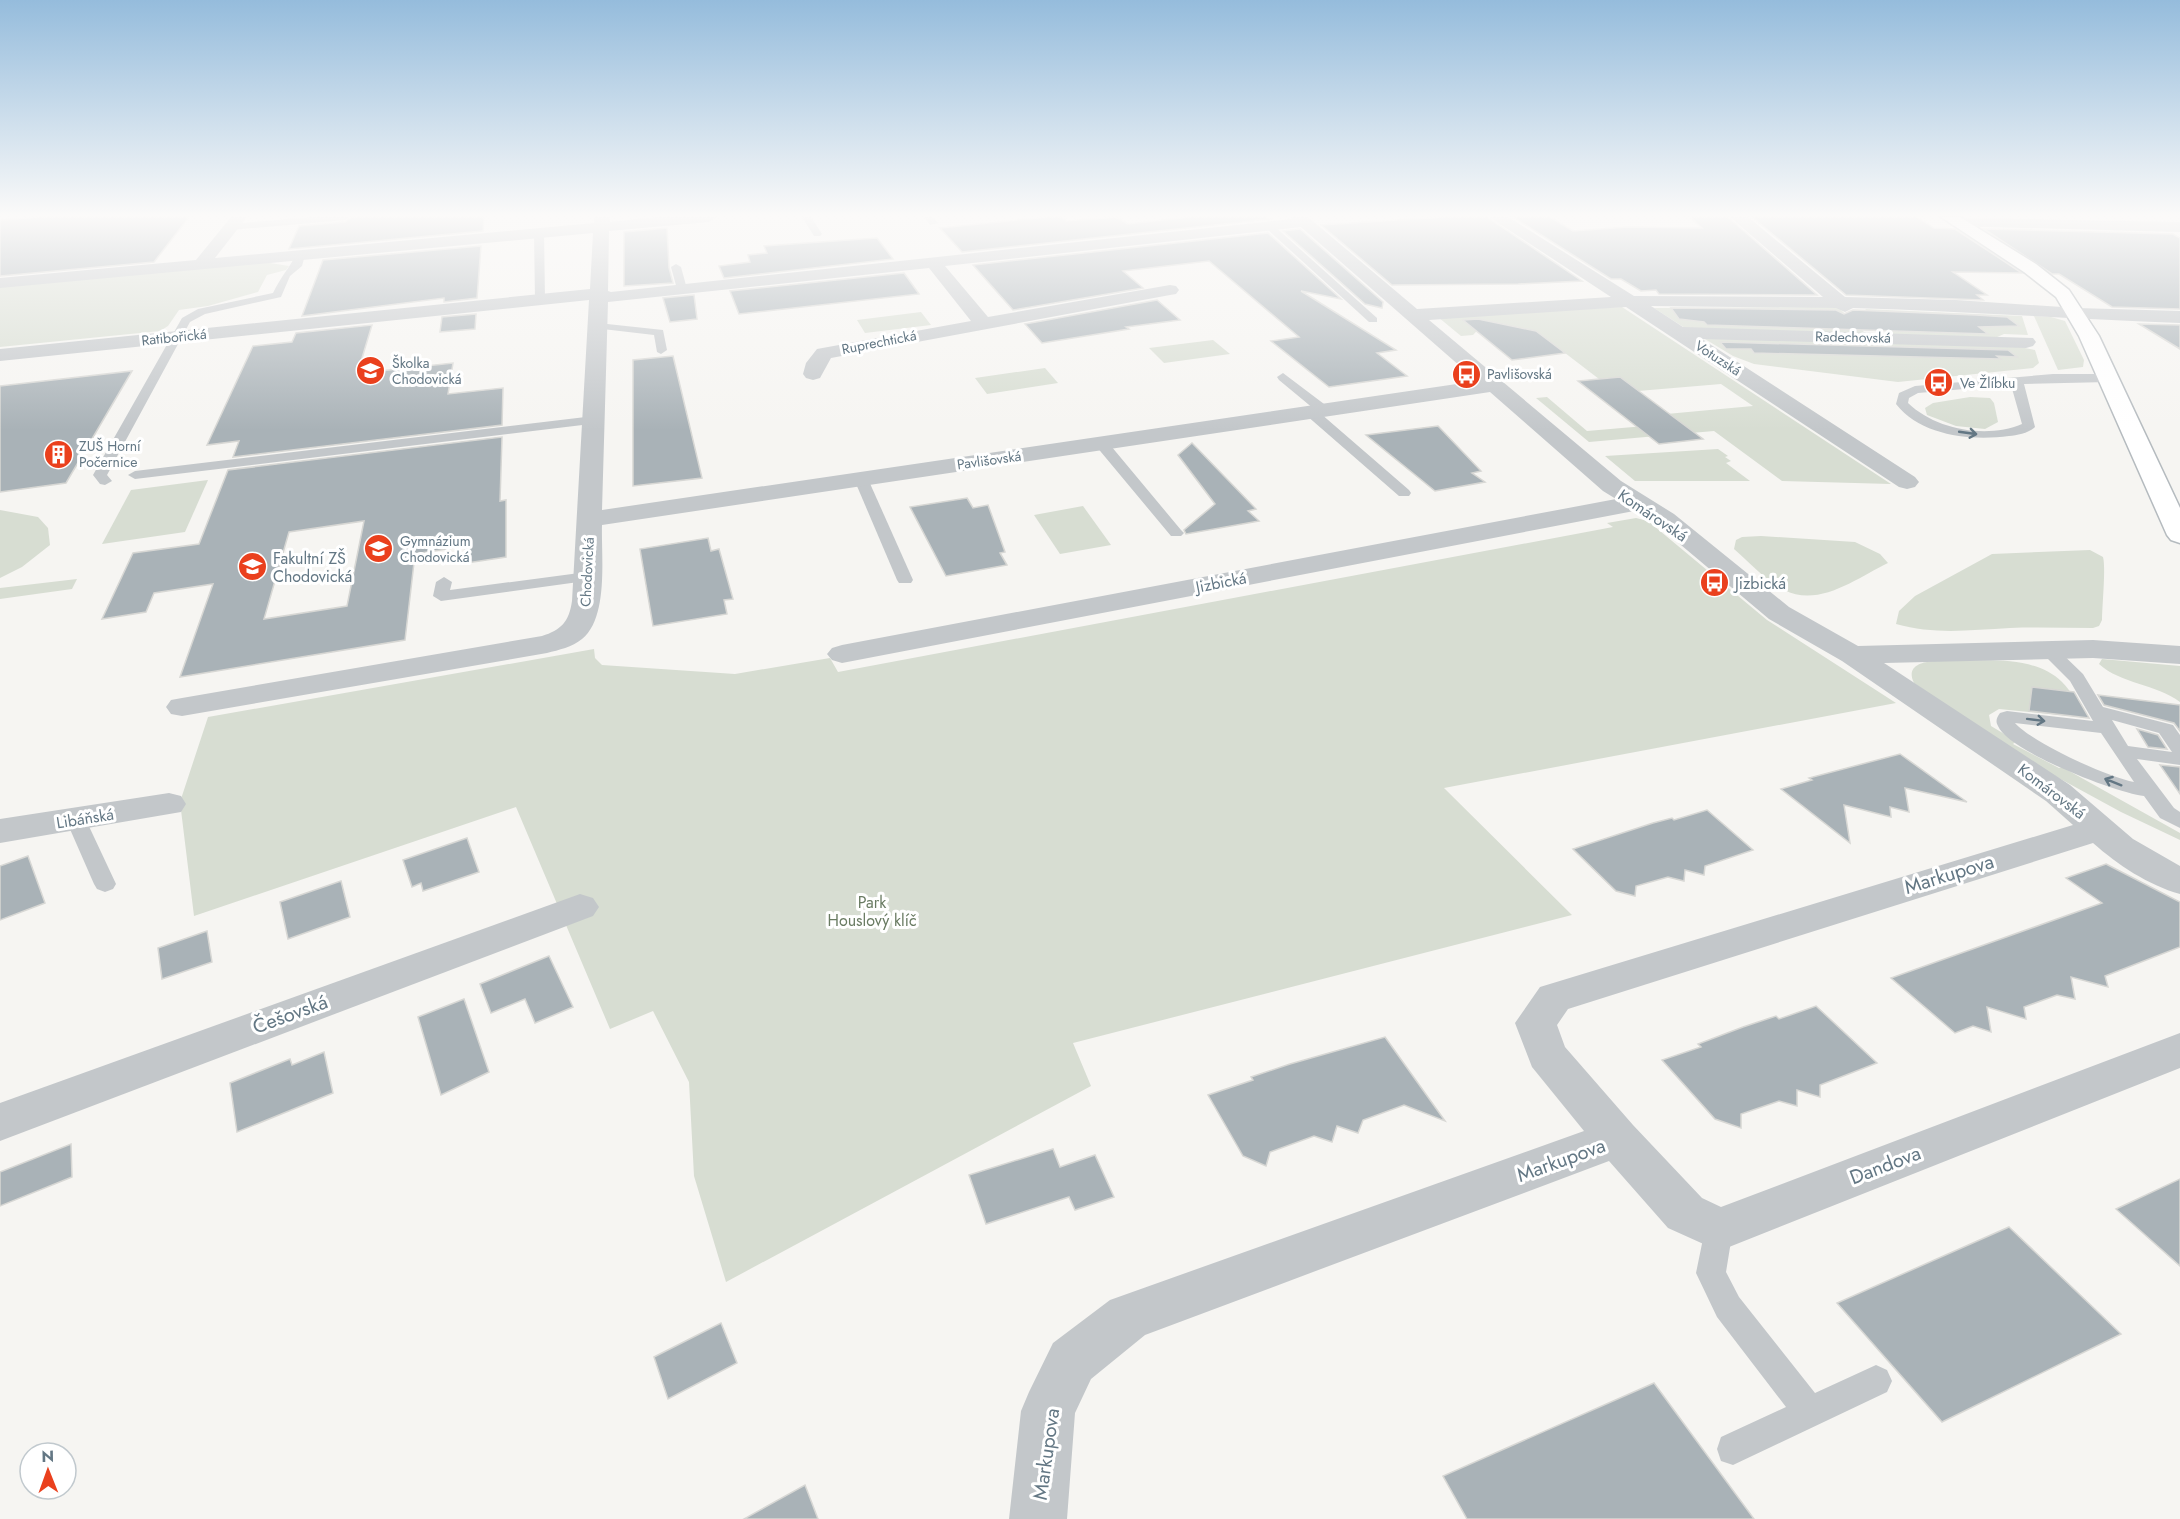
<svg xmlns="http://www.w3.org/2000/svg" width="2180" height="1519" viewBox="0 0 2180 1519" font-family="Jost,sans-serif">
<rect width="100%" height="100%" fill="#f6f5f2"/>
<g fill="#d7ddd2">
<polygon points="264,262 289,266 286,270 267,275 258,292 208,306 179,310 168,326 160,331 0,347 0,287"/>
<polygon points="1622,307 1891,484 1782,481 1714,431 1589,442 1536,398 1547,397 1587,431 1645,426 1634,417 1753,406 1721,384 1638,391 1599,379 1552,343 1528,338 1535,331 1486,321 1473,335 1461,336 1438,317"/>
<polygon points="1814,307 1839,308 1865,333 1688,330 1654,308"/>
<polygon points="1865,309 2022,316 2028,335 2004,334 1995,338 1894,335"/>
<polygon points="921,312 931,325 865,333 857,320"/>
<polygon points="2034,316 2051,317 2065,321 2084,360 2083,367 2058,370"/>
<polygon points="1700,336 2003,344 2035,350 2039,363 2033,368 1898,382 1754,364 1733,356"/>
<polygon points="1213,340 1230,354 1164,363 1149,348"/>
<polygon points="1045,368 1058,383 987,394 975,378"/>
<polygon points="1970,397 1990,398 1994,403 1998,422 1985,429 1956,426 1927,415 1925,408 1933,403"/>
<polygon points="1718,449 1728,456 1725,457 1731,461 1726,463 1750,481 1635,481 1605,456"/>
<polygon points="208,480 185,532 102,544 131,490"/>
<polygon points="1083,506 1111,545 1060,554 1034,515"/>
<polygon points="0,510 38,517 48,528 50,545 22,567 0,578"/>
<polygon points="1636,518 1648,521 1767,620 1896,703 1444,788 1572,915 1073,1043 1091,1086 726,1282 694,1176 689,1082 653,1011 610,1029 516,807 194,916 180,802 208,717 594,649 595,658 602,665 735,674 830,658 838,672 1613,527 1607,523"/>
<path d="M 1761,536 L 1855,542 L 1880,554 L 1888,563 C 1857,578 1819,608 1784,590 C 1766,581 1749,562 1734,549 L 1736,540 L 1742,537 Z"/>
<path d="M 2090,550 L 2103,557 C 2106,568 2102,606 2102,620 L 2099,626 L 2093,628 C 2065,628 2038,627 2010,628 C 1970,630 1935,635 1896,624 L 1899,611 L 1915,596 L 1992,554 Z"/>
<polygon points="77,579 72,589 0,599 0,588"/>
<path d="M 2102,659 L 2180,666 L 2180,702 C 2156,684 2121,684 2099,664 Z"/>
<path d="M 1934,661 C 1992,662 2063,647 2081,717 L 1999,709 L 1989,715 L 1991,726 L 2016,741 L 2013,744 L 2059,768 L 2062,767 L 2180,833 L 2180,840 L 2121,812 L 2011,752 L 1914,683 C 1906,667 1920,662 1934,661 Z"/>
</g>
<g fill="#a9b2b7" stroke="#d7d7d4" stroke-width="1.5" fill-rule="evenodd">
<polygon points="38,217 189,217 154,262 0,276 0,220"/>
<polygon points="351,217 484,217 483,231 289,249 299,226 345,222"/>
<polygon points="1046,217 1062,217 1066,221 1116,217 1128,224 1188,217 1267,217 1270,219 962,252 940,228"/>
<polygon points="1443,217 1487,217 1582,281 1518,284 1392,285 1321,225"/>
<polygon points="1513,217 1550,217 1573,231 1627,227 1702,228 1690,217 1728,217 1817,295 1659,294 1656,290 1641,291 1621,279 1611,279"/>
<polygon points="1752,217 1917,217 1934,228 1955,229 2022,273 1953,272 1987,295 1977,295 1983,300 1846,295"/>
<polygon points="667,228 669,268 673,283 624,286 624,232"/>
<polygon points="1300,229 1383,302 1382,308 1365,304 1283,231"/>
<polygon points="1984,229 2173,234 2180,238 2180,309 2112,307 2059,274 2052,274"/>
<polygon points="1268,233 1341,299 1301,291 1396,350 1377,353 1407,376 1329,387 1271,341 1299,337 1209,261 1123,271 1143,288 1013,310 973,265"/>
<polygon points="877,238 893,259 724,278 719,266 750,262 748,255 767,253 764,246"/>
<polygon points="481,246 477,298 444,302 444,298 302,316 323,260"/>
<polygon points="904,273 919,294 739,314 730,291"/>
<polygon points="694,295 697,319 670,322 663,298"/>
<polygon points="1157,300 1180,320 1126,327 1129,329 1042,343 1025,324"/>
<polygon points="1671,308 1836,310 1844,314 1853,310 1976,315 2007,317 2019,326 1979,327 1988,334 1707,325 1704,322 1679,319"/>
<polygon points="476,314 475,329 440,332 442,317"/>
<polygon points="1478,319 1536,331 1565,353 1512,360 1463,320"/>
<polygon points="2139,324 2180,325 2180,349"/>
<polygon points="372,325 359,368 372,367 370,372 453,363 448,394 503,388 502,425 233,457 239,441 207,445 253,346 292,342 296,333"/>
<polygon points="1720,342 2008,350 2017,357 1997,356 2001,359 1754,353 1751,349 1726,349"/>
<polygon points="673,356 702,478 633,486 633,360"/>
<polygon points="132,371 66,483 0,492 0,386"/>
<polygon points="1620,377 1703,439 1659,444 1578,381"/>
<polygon points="1438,426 1481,471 1472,473 1485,482 1435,491 1366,435"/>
<path d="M 502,437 L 500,501 L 506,500 L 506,557 L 467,563 L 465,546 L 415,554 L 405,640 L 180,677 L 213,584 L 154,593 L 146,612 L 102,619 L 133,553 L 199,544 L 228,470 ZM 364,521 L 347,606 L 264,619 L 289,532 Z"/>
<polygon points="1192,443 1256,509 1248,511 1259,521 1186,534 1184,530 1215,504 1178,455"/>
<polygon points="967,498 973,508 988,505 1005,552 1000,553 1007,565 946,576 910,507"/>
<polygon points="708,538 711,551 719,549 733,599 724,600 727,614 653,626 640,549"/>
<polygon points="2032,687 2074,692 2089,718 2029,711"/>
<polygon points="2098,695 2180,705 2180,731 2174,723 2104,705"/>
<polygon points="2137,729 2158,735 2167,749 2148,747"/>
<polygon points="1900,754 1967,802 1905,788 1909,812 1890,807 1891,817 1844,805 1850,843 1781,789 1812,780 1809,778"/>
<polygon points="2160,765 2180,767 2180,794"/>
<polygon points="1707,810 1753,850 1705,866 1704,875 1685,870 1684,881 1668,877 1636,886 1635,896 1616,891 1573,849 1653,823 1672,818 1674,820"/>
<polygon points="467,838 479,872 423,891 421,883 412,887 403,860"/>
<polygon points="28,856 45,903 0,920 0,866"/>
<polygon points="2106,864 2180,902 2180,947 2105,976 2108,987 2071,977 2075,999 2057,995 2024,1007 2026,1019 1987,1007 1991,1032 1973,1026 1955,1033 1891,978 2102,903 2066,878"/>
<polygon points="341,881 350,917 288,939 280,902"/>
<polygon points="207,931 212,962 162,979 158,948"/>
<polygon points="549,956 573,1007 535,1023 525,999 491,1013 480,984"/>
<polygon points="464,999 489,1072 441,1095 418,1017"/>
<polygon points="1816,1006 1877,1063 1820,1085 1820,1097 1797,1090 1797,1106 1779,1101 1741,1114 1741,1128 1715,1119 1662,1060 1701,1047 1698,1044 1743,1027 1776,1016 1779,1019"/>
<polygon points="1385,1037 1445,1121 1404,1105 1363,1120 1358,1133 1337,1126 1332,1142 1314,1136 1270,1152 1266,1166 1243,1156 1208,1095 1253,1080 1251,1077 1290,1064"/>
<polygon points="324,1052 333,1093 237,1132 230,1083 290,1059 292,1065"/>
<polygon points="71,1144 72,1177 0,1206 0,1172"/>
<polygon points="1053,1149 1060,1167 1095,1155 1114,1197 1075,1210 1069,1197 986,1224 969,1175"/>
<polygon points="2180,1179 2180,1266 2116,1209"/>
<polygon points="2009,1227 2121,1334 1942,1422 1837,1303"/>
<polygon points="721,1323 737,1363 668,1399 654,1357"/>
<polygon points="1654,1383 1754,1519 1467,1519 1443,1476"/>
<polygon points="805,1485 818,1519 744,1519"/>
</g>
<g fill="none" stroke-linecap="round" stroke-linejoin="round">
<defs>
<polygon id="secondary" points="1941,217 1960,217 2036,264 2069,290 2099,336 2180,508 2180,543 2171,540 2167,535 2079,336 2056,297 2024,272"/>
</defs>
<use href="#secondary" stroke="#b5bbbf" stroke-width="3"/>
<g fill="#c3c7ca" fill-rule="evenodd">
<polygon points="311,217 349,217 345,220 230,230 225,227 230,224"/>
<polygon points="802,217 811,217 822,234 820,236 814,236"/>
<polygon points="924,217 933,217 938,223 930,225"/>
<polygon points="1266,224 1272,224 1377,318 1377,322 1369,322 1266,228"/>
<polygon points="539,230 544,233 545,299 540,302 535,299 534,233"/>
<path d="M 297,253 L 305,255 L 302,266 L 290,276 L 281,297 L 205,314 L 190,322 L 107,475 L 112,481 L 105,485 L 100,484 L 93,475 L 182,318 L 198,309 L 273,293 C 280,278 290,267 297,253 Z"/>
<polygon points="676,264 681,267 687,289 686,291 677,289 671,267"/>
<polygon points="598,323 663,330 667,350 661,354 657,352 654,335 594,328 592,326"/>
<polygon points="1283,373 1328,407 1329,410 1328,413 1320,413 1409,490 1411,493 1409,496 1399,496 1306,415 1305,412 1306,409 1314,409 1279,380 1277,377"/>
<path d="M 2053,374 L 2108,374 L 2114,378 L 2108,382 L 2024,384 L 2035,427 C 2029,433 2017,435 2009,436 C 1971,441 1921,436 1896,404 L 1899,393 L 1915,386 ZM 2011,385 L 2022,424 C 1987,439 1936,430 1908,403 L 1909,398 L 1918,393 Z"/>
<polygon points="594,416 599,417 601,420 599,423 135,479 128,475 135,471"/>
<polygon points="1101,439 1106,440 1181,530 1184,533 1181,536 1171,536 1096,446 1094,443"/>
<polygon points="861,475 868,479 913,580 911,583 899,583 897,580 854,479"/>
<polygon points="587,572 595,577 593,580 441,601 433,596 436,582 444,577 452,582 450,590"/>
<path d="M 2047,644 L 2053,645 L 2083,674 L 2103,707 L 2173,725 L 2180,735 L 2180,765 L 2137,759 L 2174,808 L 2180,812 L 2180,828 L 2160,818 L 2144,796 C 2116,793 2008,751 1998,726 C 1995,721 1997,717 2000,713 L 2007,711 L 2093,721 L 2070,681 L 2038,649 L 2041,645 ZM 2112,720 L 2159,733 L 2172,752 L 2128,746 ZM 2015,723 L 2101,733 L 2134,782 C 2107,777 2033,743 2015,723 Z"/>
<polygon points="76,813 83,815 86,820 116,884 113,889 105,892 97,889 94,884 66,820 69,815"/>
<polygon points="1719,1216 1729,1220 1733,1229 1726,1272 1739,1297 1815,1393 1876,1365 1887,1370 1892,1381 1887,1392 1733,1465 1721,1461 1717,1449 1721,1437 1786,1407 1717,1317 1696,1273 1705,1229 1709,1220"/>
</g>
<g fill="#c3c7ca" fill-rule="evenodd">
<path d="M 231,217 L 247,217 L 215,258 L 594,223 L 594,217 L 610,217 L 610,222 L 656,217 L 717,217 L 709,222 L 609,231 L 608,291 L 611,292 L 1292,219 L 1290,217 L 1308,217 L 1417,309 L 1611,297 L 1489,217 L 1508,217 L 1634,296 L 1823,297 L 1730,217 L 1748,217 L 1845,297 L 1956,300 L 2077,308 L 2180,311 L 2180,323 C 2071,319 1962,311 1853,308 L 1845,312 L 1836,308 L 1651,306 L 1683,327 L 2033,338 L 2036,342 L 2033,346 L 2026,348 L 1702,339 L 1915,477 L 1919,482 L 1915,487 L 1907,489 L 1899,487 L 1626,307 L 1429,320 L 1621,481 L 1674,514 L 1789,607 L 1858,646 L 2093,640 L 2180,646 L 2180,664 L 2093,658 L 1884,663 L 2070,785 L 2133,839 L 2180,866 L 2180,894 C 2148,885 2118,865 2093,843 L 1568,1009 L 1557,1025 L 1565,1047 L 1633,1125 L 1702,1198 L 1721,1207 L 2180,1033 L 2180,1068 L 1719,1251 L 1668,1228 L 1609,1161 L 1145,1335 L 1091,1379 L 1075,1413 L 1067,1519 L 1009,1519 L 1021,1411 L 1029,1392 L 1053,1343 L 1110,1300 L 1584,1131 L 1532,1067 L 1515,1023 L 1540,987 L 2073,825 L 2046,801 L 1842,661 L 1769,619 L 1656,524 L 1634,511 L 842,663 L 832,660 L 827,654 L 832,648 L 842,645 L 1616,499 L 1603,491 L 1490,392 L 602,525 C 601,556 609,617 582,639 C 572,647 559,650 547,653 L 182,716 L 171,714 L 166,707 L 171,700 L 182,698 L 542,636 C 561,630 569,622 572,601 L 589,300 L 0,361 L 0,349 L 590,289 L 593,233 L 0,288 L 0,278 L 196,260 ZM 1301,227 L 1477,381 L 602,510 L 608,302 L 929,268 L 971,321 L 817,349 L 806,363 L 803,374 L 806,378 L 813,380 L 820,378 L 831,358 L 1170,295 L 1176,294 L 1179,290 L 1176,286 L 1170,285 L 988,317 L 945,266 Z"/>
<polygon points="1958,218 2180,222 2180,232 1952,226 1950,223"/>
<polygon points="169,793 181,796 186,804 181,812 0,843 0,819"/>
<polygon points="580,894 593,898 599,907 593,916 0,1141 0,1103"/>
</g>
<use href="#secondary" fill="#fff" fill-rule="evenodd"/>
</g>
<defs><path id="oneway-shaft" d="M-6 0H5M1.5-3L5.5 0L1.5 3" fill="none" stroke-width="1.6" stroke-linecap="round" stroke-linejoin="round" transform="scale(1.5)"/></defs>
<g stroke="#637784">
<use href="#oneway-shaft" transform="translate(1968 433) rotate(8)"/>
<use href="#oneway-shaft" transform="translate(2036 720) rotate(7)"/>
<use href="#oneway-shaft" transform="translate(2113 782) rotate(-158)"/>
</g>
<linearGradient id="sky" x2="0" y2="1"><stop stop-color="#95bcdc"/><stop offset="0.5" stop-color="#fbfaf9"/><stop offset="1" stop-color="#fbfaf9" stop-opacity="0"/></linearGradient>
<rect width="2180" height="430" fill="url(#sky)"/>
<defs>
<symbol id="school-disc" viewBox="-11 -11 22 22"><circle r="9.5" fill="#ea401d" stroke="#fff"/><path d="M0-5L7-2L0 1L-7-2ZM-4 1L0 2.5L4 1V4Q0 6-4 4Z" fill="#fff"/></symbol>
<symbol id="bus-disc" viewBox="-11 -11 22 22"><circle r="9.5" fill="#ea401d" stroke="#fff"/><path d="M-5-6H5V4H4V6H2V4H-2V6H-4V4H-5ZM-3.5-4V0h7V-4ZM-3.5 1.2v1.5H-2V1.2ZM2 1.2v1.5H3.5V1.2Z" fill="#fff"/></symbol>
<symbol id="building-disc" viewBox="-11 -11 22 22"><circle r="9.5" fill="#ea401d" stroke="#fff"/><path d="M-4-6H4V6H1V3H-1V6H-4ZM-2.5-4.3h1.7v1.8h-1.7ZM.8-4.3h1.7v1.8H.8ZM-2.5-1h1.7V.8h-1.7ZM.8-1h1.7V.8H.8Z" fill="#fff"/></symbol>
</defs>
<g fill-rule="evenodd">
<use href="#school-disc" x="354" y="354" width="33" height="33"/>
<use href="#bus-disc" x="1450" y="358" width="33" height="33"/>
<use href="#bus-disc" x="1922" y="366" width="33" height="33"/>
<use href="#building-disc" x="42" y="438" width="33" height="33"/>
<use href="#school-disc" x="362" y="532" width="33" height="33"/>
<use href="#school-disc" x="236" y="550" width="33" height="33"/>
<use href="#bus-disc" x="1698" y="566" width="33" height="33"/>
</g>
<g text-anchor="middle" stroke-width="6" stroke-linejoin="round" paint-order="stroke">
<g font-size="14" fill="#637784" stroke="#fff">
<text transform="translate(174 337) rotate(-6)" y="5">Ratibořická</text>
<text transform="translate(1853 337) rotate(1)" y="5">Radechovská</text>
<text transform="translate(879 342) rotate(-11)" y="5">Ruprechtická</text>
<text transform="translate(1718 358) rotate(33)" y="5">Votuzská</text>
<text transform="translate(989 460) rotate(-8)" y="5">Pavlišovská</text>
<text transform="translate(587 572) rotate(-87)" y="5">Chodovická</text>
</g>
<g font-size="14" fill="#637784" stroke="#fff" text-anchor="start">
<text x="392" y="368">Školka<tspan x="392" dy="16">Chodovická</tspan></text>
<text x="1487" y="379">Pavlišovská</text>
<text x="1960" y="388">Ve Žlíbku</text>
<text x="79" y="451">ZUŠ Horní<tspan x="79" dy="16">Počernice</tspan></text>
<text x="400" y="546">Gymnázium<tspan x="400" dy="16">Chodovická</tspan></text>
</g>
<g font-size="16" fill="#637784" stroke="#fff">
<text transform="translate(1653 515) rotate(34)" y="6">Komárovská</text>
<text transform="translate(1221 582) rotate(-11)" y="6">Jizbická</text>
<text transform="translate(2052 791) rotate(37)" y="6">Komárovská</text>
<text transform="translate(85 818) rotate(-9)" y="6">Libáňská</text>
</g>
<g font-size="16" fill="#637784" stroke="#fff" text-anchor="start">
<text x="273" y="564">Fakultní ZŠ<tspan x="273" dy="18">Chodovická</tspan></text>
<text x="1735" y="589">Jizbická</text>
</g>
<g font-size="16" fill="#697b62" stroke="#fff">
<text x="872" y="908">Park<tspan x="872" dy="18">Houslový klíč</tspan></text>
</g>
<g font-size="20" fill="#637784" stroke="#fff">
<text transform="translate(1949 874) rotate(-17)" y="7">Markupova</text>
<text transform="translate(290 1014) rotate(-20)" y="7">Češovská</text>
<text transform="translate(1561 1160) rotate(-20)" y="7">Markupova</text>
<text transform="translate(1885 1165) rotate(-21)" y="7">Dandova</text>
<text transform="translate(1046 1454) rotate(-82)" y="7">Markupova</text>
</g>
</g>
<g transform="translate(48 1471) rotate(359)"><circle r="28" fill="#ffffff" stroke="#c1c9ce" stroke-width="1.5"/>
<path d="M0-4.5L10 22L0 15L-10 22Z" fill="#ea401d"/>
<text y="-9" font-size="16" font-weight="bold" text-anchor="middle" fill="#637784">N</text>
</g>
</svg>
